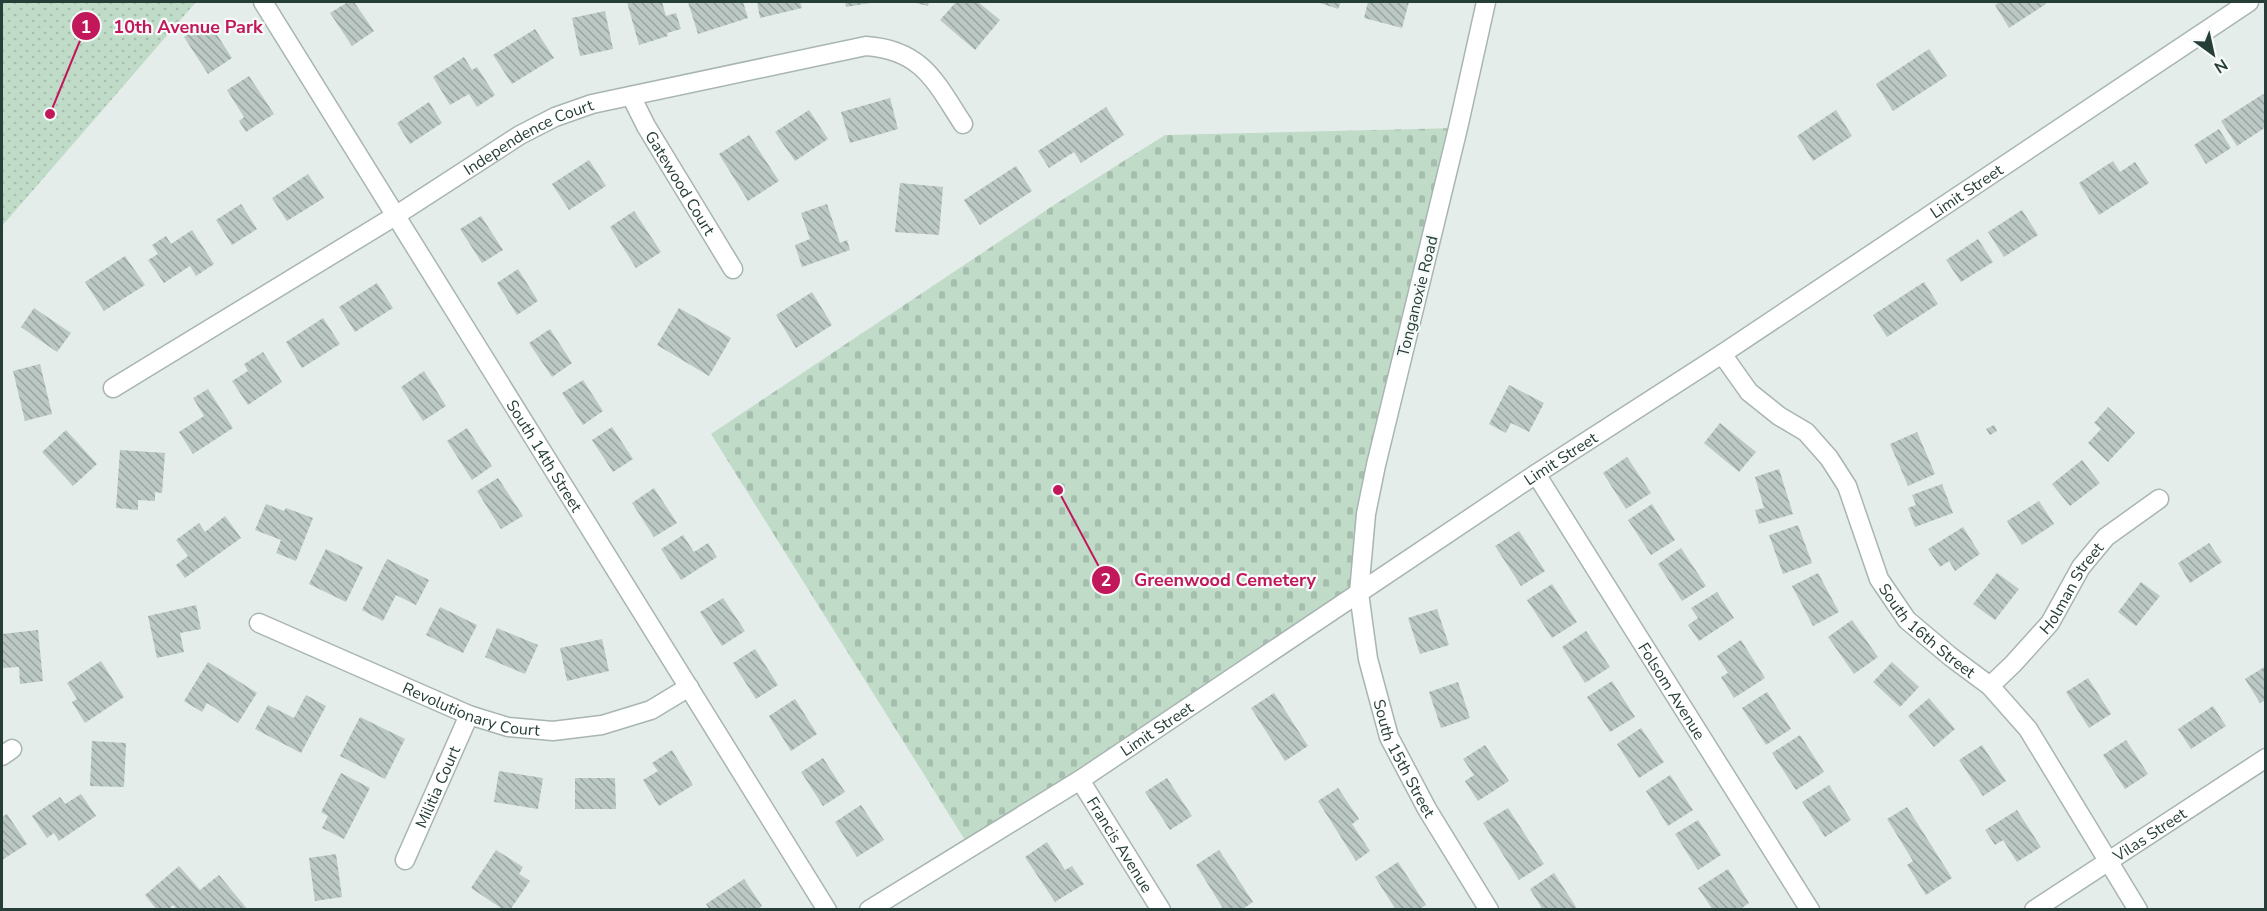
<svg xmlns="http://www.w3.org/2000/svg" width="2267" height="911" viewBox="0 0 2267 911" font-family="'Nunito Sans',sans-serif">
<defs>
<pattern id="cemetery-stones" width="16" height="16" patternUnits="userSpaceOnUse" patternTransform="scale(1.5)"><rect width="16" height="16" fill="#c0dcc9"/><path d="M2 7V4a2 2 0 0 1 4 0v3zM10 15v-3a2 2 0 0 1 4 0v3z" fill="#a5bead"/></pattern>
<pattern id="park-dots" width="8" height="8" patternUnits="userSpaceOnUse" patternTransform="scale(1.5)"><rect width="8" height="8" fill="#c0dcc9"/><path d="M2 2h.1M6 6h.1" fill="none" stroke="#a5bead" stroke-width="1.8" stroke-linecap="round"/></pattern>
<pattern id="building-back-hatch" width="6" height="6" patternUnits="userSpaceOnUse" patternTransform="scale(1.5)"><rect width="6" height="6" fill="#bbc8c3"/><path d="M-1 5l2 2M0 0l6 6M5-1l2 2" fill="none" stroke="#98a49f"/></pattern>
</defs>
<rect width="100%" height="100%" fill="#e5edea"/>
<polygon fill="url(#cemetery-stones)" points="1458,128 1376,466 1359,593 970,848 711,434 1054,205 1165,135"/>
<polygon fill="url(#park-dots)" points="2,2 196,2 2,226"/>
<g fill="url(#building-back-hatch)">
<polygon points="348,2 354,2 374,31 352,46 330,13"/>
<polygon points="627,2 662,2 666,16 676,13 681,29 667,33 668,36 639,45"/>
<polygon points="688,2 743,2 748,18 698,34"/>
<polygon points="757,2 800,2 802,8 760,18"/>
<polygon points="845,2 870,2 870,3 846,7"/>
<polygon points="912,2 929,2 928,6"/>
<polygon points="956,2 978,2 1000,20 975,50 940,20"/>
<polygon points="1317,2 1341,2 1338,9"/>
<polygon points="1368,2 1409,2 1402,28 1364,18"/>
<polygon points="2000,2 2044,2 2046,4 2009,28 1995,5"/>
<polygon points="605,11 613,49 580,56 572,18"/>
<polygon points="208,21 232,58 208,74 184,37"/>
<polygon points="535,29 554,58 512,84 493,55"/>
<polygon points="1929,49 1947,76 1893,111 1876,84"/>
<polygon points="464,57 472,70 477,67 495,95 477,107 469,94 450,105 433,77"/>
<polygon points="249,76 274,114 246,132 239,121 244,117 227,90"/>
<polygon points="2263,94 2266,98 2266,127 2237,146 2221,121"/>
<polygon points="890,98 898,129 850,143 841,112"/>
<polygon points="429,102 442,123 410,144 397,123"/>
<polygon points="1106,107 1124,135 1081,163 1074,152 1049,168 1038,151"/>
<polygon points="809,110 828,139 795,161 775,132"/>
<polygon points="1836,110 1852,136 1813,161 1797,136"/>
<polygon points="2219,129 2231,148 2206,164 2194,145"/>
<polygon points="749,135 779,181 748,201 719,154"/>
<polygon points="589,160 606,186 569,210 552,184"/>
<polygon points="2113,161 2120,172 2135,162 2149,183 2099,215 2079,183"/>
<polygon points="1016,166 1032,191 980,225 964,200"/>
<polygon points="308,174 324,198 287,221 272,198"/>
<polygon points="900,183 943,187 939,235 895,232"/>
<polygon points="241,204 257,229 232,245 216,220"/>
<polygon points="827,204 840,243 847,240 850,250 802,267 795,245 810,239 801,213"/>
<polygon points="2022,210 2038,235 2004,257 1988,232"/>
<polygon points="634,211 661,252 636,268 610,227"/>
<polygon points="481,216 503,250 482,263 460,229"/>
<polygon points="192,230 214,264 196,276 190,266 164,283 148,260 158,254 152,245 166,236 171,244"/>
<polygon points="1978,239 1993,262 1961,282 1946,260"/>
<polygon points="125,256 145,285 104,311 85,282"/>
<polygon points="518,269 538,301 517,315 497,283"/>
<polygon points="1924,282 1938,304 1887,337 1873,315"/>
<polygon points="377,283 393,308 355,332 339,307"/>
<polygon points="812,292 832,325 796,348 776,315"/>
<polygon points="34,308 71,333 57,352 21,327"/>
<polygon points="679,308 731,338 709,376 657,345"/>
<polygon points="323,318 340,344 302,368 286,342"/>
<polygon points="550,329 572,363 552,377 529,343"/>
<polygon points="263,352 282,382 248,405 232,381 248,371 244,364"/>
<polygon points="40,364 52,414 25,421 13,371"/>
<polygon points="424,371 446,406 423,421 401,387"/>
<polygon points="583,380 603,411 583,425 562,393"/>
<polygon points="1509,385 1544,403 1529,432 1511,423 1506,433 1489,424"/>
<polygon points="208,389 233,428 193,454 179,432 204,416 193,398"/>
<polygon points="2108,407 2135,433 2108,462 2088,443 2101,429 2094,423"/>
<polygon points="1720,423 1756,452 1739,472 1704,443"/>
<polygon points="1994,425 1997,431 1990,435 1986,429"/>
<polygon points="612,427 633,459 613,472 592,440"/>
<polygon points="467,428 492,466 472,480 447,441"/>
<polygon points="66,430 97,464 73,486 42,452"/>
<polygon points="1917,432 1935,474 1908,486 1890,444"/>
<polygon points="120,450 165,453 162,493 155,492 155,501 138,500 138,510 116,508"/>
<polygon points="1627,457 1651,493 1626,509 1603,473"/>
<polygon points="2082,460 2100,483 2070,506 2052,484"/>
<polygon points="1779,469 1793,514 1759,524 1755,510 1764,508 1755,477"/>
<polygon points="498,478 523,516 501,529 477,491"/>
<polygon points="1942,484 1953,513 1915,527 1908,508 1916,505 1912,495"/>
<polygon points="654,488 677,523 654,537 632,503"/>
<polygon points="2039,501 2054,524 2022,545 2007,521"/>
<polygon points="266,504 284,511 286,508 313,518 296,561 276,553 281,540 255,530"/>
<polygon points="1652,504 1675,540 1651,555 1628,520"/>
<polygon points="225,516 241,538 185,578 176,565 188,556 176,540 199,523 205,532"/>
<polygon points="1798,525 1812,563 1783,574 1769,535"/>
<polygon points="1963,527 1980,554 1955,571 1949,561 1940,567 1928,549"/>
<polygon points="1519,531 1545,571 1521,586 1495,546"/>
<polygon points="683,535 694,552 708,543 717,557 681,580 661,549"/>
<polygon points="2209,543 2222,562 2190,583 2178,563"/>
<polygon points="1681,548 1706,586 1682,601 1658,564"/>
<polygon points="326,549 363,567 346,602 309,584"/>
<polygon points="387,559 429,580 416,605 396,595 383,621 362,610"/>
<polygon points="1818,573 1839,612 1813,626 1792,586"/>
<polygon points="1997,573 2019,589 1995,620 1973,604"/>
<polygon points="2141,582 2160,596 2136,626 2118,612"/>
<polygon points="1552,584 1577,622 1552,638 1527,600"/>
<polygon points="1717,592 1734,618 1699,641 1688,625 1698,618 1691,608"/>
<polygon points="723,598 745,631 722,646 700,612"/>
<polygon points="196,605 201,629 180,633 184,652 157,658 148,616"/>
<polygon points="440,607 477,625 463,653 426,635"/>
<polygon points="1437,609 1449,645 1420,654 1408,618"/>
<polygon points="1852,620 1878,657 1854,674 1828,637"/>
<polygon points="497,628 538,645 525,674 485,657"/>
<polygon points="38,630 43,681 20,684 19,667 2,668 2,634"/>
<polygon points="1586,631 1610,667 1585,683 1562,647"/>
<polygon points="602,639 609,671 567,681 560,648"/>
<polygon points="1741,640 1765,678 1734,698 1721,677 1728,673 1717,656"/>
<polygon points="755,649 778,685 756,699 733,663"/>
<polygon points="101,661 124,697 85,723 72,702 77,699 67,683"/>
<polygon points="208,662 257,693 238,723 207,703 202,712 184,701"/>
<polygon points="1892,662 1919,687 1900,707 1873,682"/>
<polygon points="2266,666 2266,700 2260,703 2245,679"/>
<polygon points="2088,678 2111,714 2089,728 2066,692"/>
<polygon points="1612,681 1635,717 1610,732 1587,697"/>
<polygon points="1458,682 1470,718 1441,728 1429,692"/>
<polygon points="1767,692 1791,729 1766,745 1742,708"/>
<polygon points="1274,693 1308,746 1285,761 1251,708"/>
<polygon points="306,695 326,706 301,753 255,729 268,705 294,718"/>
<polygon points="1929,698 1955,729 1934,747 1908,716"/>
<polygon points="795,699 817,734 791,751 769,716"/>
<polygon points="2213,706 2226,726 2191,749 2178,729"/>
<polygon points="360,717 405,739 385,779 340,756"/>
<polygon points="1641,728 1664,762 1639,778 1617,744"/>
<polygon points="1800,735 1824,772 1796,790 1772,753"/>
<polygon points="2126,740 2148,774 2125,789 2103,755"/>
<polygon points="92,741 126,743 124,787 90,786"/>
<polygon points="1485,745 1509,781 1478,801 1465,781 1474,775 1463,759"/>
<polygon points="1982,745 2006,781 1983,796 1959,760"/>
<polygon points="672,750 693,785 659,806 643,780 658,771 652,763"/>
<polygon points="823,758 845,792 823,806 801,772"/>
<polygon points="499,771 543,778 538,809 494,802"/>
<polygon points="341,773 370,788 344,839 322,828 328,816 321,812"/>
<polygon points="1670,775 1693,810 1668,826 1646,791"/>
<polygon points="575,778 615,778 616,809 575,809"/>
<polygon points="1167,778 1192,816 1170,830 1145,792"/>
<polygon points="1829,785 1851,820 1825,837 1802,802"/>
<polygon points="1338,788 1359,819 1352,824 1370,851 1356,861 1318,801"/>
<polygon points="81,794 96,816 59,841 54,833 47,838 32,816 60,797 65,804"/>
<polygon points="861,805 884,840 857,857 835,822"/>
<polygon points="1907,807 1952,878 1926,895 1907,865 1913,861 1887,819"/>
<polygon points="1508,808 1544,864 1519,880 1483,823"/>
<polygon points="2017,810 2041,847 2017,862 2003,840 1995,845 1985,830"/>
<polygon points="7,814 27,844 2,860 2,817"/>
<polygon points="1698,820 1721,855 1698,870 1675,834"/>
<polygon points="1047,842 1065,870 1072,866 1084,884 1055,902 1025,857"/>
<polygon points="496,850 523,867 519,874 530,881 510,910 504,910 471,888"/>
<polygon points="1219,850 1253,902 1241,910 1224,910 1196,865"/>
<polygon points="336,854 342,897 315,901 309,858"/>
<polygon points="1398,862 1426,905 1418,910 1396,910 1375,877"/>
<polygon points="179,866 200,890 219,875 248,910 178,910 173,905 168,910 157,910 145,895"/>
<polygon points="1728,869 1749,903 1739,910 1713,910 1698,888"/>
<polygon points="1554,873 1578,910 1543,910 1530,889"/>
<polygon points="744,879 762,906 757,910 710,910 706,904"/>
</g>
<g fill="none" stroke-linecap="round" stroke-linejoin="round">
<defs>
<g id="minor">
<path id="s1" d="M 263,2 L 827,910"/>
<path id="s2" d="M 1486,2 L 1458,128 L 1376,465 L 1366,514 L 1359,593 L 1368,659 L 1389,737 L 1427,809 L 1489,910"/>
<path id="s3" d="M 631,96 L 646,126 L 733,269"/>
<path id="s4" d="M 1722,354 L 1749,392 L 1779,416 L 1806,432 L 1829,458 L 1847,486 L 1879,579 L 1907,620 L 1951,657 L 1990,686 L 2028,729 L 2138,910"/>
<path id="s5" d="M 113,388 L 395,216 L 520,135 L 555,117 L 592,104 L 866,46 C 922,50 935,81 963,124"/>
<path id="s6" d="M 1536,474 L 1810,910"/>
<path id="s7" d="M 259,623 L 469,715 L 508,727 L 553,731 L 602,725 L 651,710 L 689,687"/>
<path id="s8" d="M 1990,686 L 2013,664 L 2050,623 L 2081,567 L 2106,537 L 2159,499"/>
<polyline points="2,756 12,749"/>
<path id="s9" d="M 1080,780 L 1161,910"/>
<path id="s10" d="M 405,860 L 469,715"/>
<path id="s11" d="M 2034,910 L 2266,758"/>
</g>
<g id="tertiary">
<path id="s12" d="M 869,910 L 1080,780 L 1536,474 L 1722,354 L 2249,2"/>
</g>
</defs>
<use href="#minor" stroke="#a8b5b1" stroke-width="21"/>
<use href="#tertiary" stroke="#a8b5b1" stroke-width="21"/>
<use href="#minor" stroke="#fff" stroke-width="18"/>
<use href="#tertiary" stroke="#fff" stroke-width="18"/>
</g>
<g text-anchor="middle" stroke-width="4.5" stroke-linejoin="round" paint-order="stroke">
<g font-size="16" fill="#263e38" stroke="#f6faf8">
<text dy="6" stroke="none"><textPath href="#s5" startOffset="486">Independence Court</textPath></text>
<text dy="6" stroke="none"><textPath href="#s3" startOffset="100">Gatewood Court</textPath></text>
<text dy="6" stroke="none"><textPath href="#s12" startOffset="1312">Limit Street</textPath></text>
<text transform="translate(1417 296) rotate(-76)" y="6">Tonganoxie Road</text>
<text dy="6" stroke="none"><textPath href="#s1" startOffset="534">South 14th Street</textPath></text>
<text dy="6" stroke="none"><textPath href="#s12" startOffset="826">Limit Street</textPath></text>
<text dy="6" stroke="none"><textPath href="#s8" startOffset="128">Holman Street</textPath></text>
<text dy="6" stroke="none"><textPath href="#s4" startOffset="354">South 16th Street</textPath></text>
<text dy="6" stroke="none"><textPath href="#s6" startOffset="256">Folsom Avenue</textPath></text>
<text dy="6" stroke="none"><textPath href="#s7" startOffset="230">Revolutionary Court</textPath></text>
<text dy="6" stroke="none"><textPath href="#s12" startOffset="340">Limit Street</textPath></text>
<text dy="6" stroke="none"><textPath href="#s2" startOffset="778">South 15th Street</textPath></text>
<text dy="6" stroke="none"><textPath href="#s10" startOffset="80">Militia Court</textPath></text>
<text dy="6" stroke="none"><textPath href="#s11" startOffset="138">Vilas Street</textPath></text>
<text dy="6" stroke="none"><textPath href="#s9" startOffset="76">Francis Avenue</textPath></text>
</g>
</g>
<path fill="none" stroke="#c2185b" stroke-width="2" d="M50 114L86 26M1058 490L1106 580"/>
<g fill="#c2185b" stroke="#f6faf8" stroke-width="2">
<circle cx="50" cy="114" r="6"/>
<circle cx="1058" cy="490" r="6"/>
<circle cx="86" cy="26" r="15"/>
<circle cx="1106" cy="580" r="15"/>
</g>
<g font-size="18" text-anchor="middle" font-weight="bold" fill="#fff">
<text x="86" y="33">1</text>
<text x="1106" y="586">2</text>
</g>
<g font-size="18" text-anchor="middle" font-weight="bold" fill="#c2185b" stroke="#f6faf8" stroke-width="4.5" stroke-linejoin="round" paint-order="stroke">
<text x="188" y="33">10th Avenue Park</text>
<text x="1225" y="586">Greenwood Cemetery</text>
</g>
<rect width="2267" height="911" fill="none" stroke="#263e38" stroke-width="6"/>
<g transform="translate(2213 54) rotate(147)" stroke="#f6faf8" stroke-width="4.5" paint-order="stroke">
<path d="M0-4.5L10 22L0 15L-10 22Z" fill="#263e38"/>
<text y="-9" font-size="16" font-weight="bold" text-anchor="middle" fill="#263e38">N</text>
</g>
</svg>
